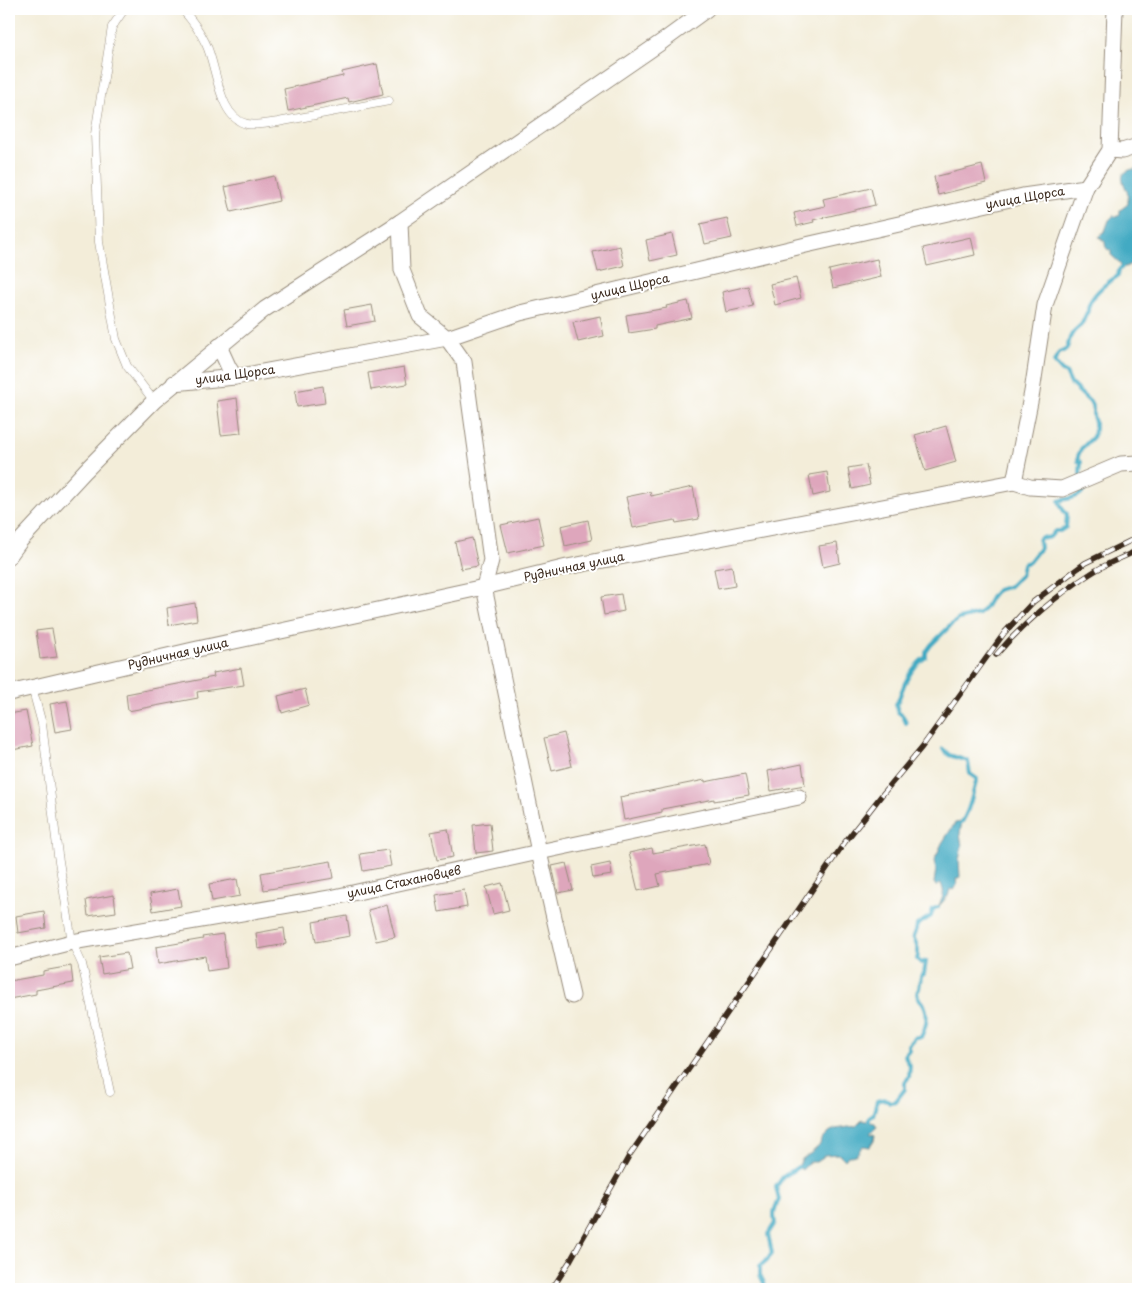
<svg xmlns="http://www.w3.org/2000/svg" width="1147" height="1298" viewBox="0 0 1147 1298" font-family="'Playpen Sans',sans-serif">
<rect width="100%" height="100%" fill="#fff"/>
<filter id="ink" filterUnits="userSpaceOnUse"><feTurbulence type="fractalNoise" baseFrequency=".02" numOctaves="2"/><feDisplacementMap in="SourceGraphic" scale="10" xChannelSelector="R" yChannelSelector="G"/><feConvolveMatrix kernelMatrix="1 2 1 2 8 2 1 2 1" color-interpolation-filters="sRGB"/></filter>
<filter id="wash" filterUnits="userSpaceOnUse"><feTurbulence type="fractalNoise" baseFrequency=".0096" numOctaves="4" result="noise"/><feDisplacementMap in="SourceGraphic" scale="20" xChannelSelector="R" yChannelSelector="G"/><feGaussianBlur stdDeviation="1.12" result="paint"/><feColorMatrix in="noise" values="0 0 0 0 0 0 0 0 0 0 0 0 0 0 0 0 0 1.4 0 .05"/><feComposite in="paint" operator="in"/></filter>
<g filter="url(#wash)">
<rect width="100%" height="100%" fill="#f3edd9"/>
<g fill="#43aac3" stroke="#3f6a70">
<path d="M 1133,169 L 1138,169 L 1138,259 L 1126,267 L 1122,267 L 1120,263 L 1111,255 L 1111,251 C 1106,249 1105,247 1105,242 L 1099,237 L 1105,231 L 1109,220 L 1114,215 L 1116,217 L 1120,215 L 1120,210 L 1128,204 C 1128,200 1128,195 1127,191 C 1122,180 1118,173 1133,169 Z"/>
<path d="M 962,822 L 960,833 L 962,846 L 959,860 L 960,877 L 956,879 L 957,885 L 953,890 L 950,889 L 948,896 L 938,907 C 943,897 946,893 940,882 L 937,887 L 934,883 L 936,869 L 934,861 L 942,843 L 955,823 Z"/>
<path d="M 862,1120 L 875,1123 L 877,1127 L 870,1133 L 875,1135 L 874,1141 L 870,1147 L 863,1146 C 857,1153 858,1156 848,1156 L 845,1160 L 839,1154 L 824,1155 L 822,1159 L 816,1162 L 810,1162 L 802,1170 L 798,1167 L 802,1159 L 811,1153 L 819,1146 L 823,1138 L 829,1132 L 835,1129 L 856,1126 Z"/>
</g>
<g fill="none" stroke-linecap="round" stroke-linejoin="round">
<g stroke="#43aac3" stroke-width="4">
<path d="M 1081,477 L 1080,473 L 1081,462 L 1078,461 L 1078,456 L 1081,449 L 1093,437 L 1095,429 L 1095,422 L 1093,416 L 1093,408 L 1091,403 L 1071,384 L 1066,373 L 1062,371 L 1054,362 L 1059,353 C 1072,349 1066,342 1072,334 C 1074,330 1078,328 1081,325 C 1084,321 1085,315 1088,311 C 1087,298 1107,282 1118,276 L 1119,270 L 1122,267"/>
<path d="M 906,723 L 903,716 L 898,712 L 896,704 C 899,701 899,698 901,693 C 905,680 914,665 926,657 L 926,652 L 931,645 L 951,625 L 959,619 L 979,614 L 985,608 L 992,596 L 997,590 L 1010,586 L 1021,575 L 1023,564 L 1029,562 L 1040,548 L 1039,539 L 1042,537 L 1046,538 L 1050,537 L 1055,531 L 1060,531 L 1066,527 L 1067,514 L 1063,510 L 1059,501 C 1070,497 1078,500 1086,488 L 1083,484"/>
<path d="M 943,749 L 949,755 L 968,761 L 970,774 L 977,779 C 972,794 971,808 962,822"/>
<path d="M 869,1121 L 869,1118 L 873,1115 L 877,1101 C 883,1099 886,1098 890,1102 L 896,1101 L 905,1089 L 905,1082 L 909,1077 L 910,1065 L 906,1059 L 905,1054 L 909,1050 L 909,1045 L 916,1037 L 921,1037 C 928,1024 930,1007 918,998 L 917,992 L 919,989 L 921,976 L 924,974 L 926,961 L 921,963 L 917,959 C 920,951 916,943 913,936 L 916,931 L 917,925 L 931,916 L 933,909 L 938,907"/>
<path d="M 767,1289 L 760,1275 L 760,1266 L 768,1259 L 772,1253 L 768,1234 L 775,1223 C 773,1214 774,1208 779,1200 L 776,1187 L 783,1177 L 798,1167"/>
</g>
</g>
<g id="blocks">
<g fill="#dea6bc">
<polygon points="377,64 383,94 349,102 348,98 288,111 284,89 343,76 342,72"/>
<polygon points="982,165 986,183 938,195 934,177"/>
<polygon points="274,176 279,201 231,212 225,187"/>
<polygon points="871,188 875,205 813,220 814,222 797,226 794,213 825,206 823,199"/>
<polygon points="727,218 732,238 705,244 700,224"/>
<polygon points="672,234 677,255 650,261 646,240"/>
<polygon points="971,237 975,255 927,266 923,248"/>
<polygon points="620,246 624,266 598,272 593,252"/>
<polygon points="877,259 881,277 833,288 829,270"/>
<polygon points="796,278 801,298 775,305 770,284"/>
<polygon points="748,286 753,306 726,312 722,292"/>
<polygon points="688,301 692,318 655,326 655,329 629,333 626,315 667,308 666,306"/>
<polygon points="372,305 375,321 347,326 344,310"/>
<polygon points="600,316 604,336 578,342 573,322"/>
<polygon points="404,367 407,384 371,390 368,373"/>
<polygon points="323,386 325,403 297,407 295,391"/>
<polygon points="237,398 241,433 221,435 217,401"/>
<polygon points="946,426 956,462 925,471 915,435"/>
<polygon points="866,465 870,485 852,489 848,468"/>
<polygon points="827,472 830,492 813,496 809,475"/>
<polygon points="693,487 699,519 676,523 675,520 633,528 626,497 650,492 651,496"/>
<polygon points="538,517 544,545 508,553 501,525"/>
<polygon points="588,520 592,540 565,546 561,526"/>
<polygon points="472,538 478,566 461,569 455,542"/>
<polygon points="837,543 840,563 823,567 819,546"/>
<polygon points="732,566 735,586 718,589 714,569"/>
<polygon points="621,594 624,611 604,615 601,597"/>
<polygon points="195,603 197,620 169,625 167,608"/>
<polygon points="52,629 57,657 40,659 36,631"/>
<polygon points="241,668 244,685 197,692 198,698 128,711 126,694 214,677 213,673"/>
<polygon points="305,689 309,705 282,713 278,696"/>
<polygon points="67,701 72,729 55,732 50,704"/>
<polygon points="26,711 33,746 12,750 9,733 9,714"/>
<polygon points="564,733 572,766 552,771 544,738"/>
<polygon points="802,764 805,785 771,791 768,771"/>
<polygon points="745,774 749,795 714,801 714,799 662,809 662,812 624,820 620,797 705,780 705,782"/>
<polygon points="490,823 493,851 476,853 473,825"/>
<polygon points="448,829 453,857 437,860 431,832"/>
<polygon points="705,844 709,864 657,874 660,886 638,891 629,853 652,848 653,853"/>
<polygon points="388,850 391,866 363,871 360,854"/>
<polygon points="331,861 334,878 264,890 261,873"/>
<polygon points="566,863 573,890 558,893 552,866"/>
<polygon points="610,863 612,875 593,878 591,867"/>
<polygon points="237,879 240,896 212,901 209,884"/>
<polygon points="502,883 509,910 493,914 486,887"/>
<polygon points="178,889 181,906 153,911 150,894"/>
<polygon points="464,890 467,907 439,912 436,895"/>
<polygon points="114,895 116,912 88,916 86,900"/>
<polygon points="387,905 395,937 376,941 368,910"/>
<polygon points="44,911 46,928 18,933 16,916"/>
<polygon points="347,916 350,936 316,942 313,922"/>
<polygon points="284,928 286,944 258,949 256,933"/>
<polygon points="223,934 227,968 207,971 205,956 158,964 156,947 203,939 202,937"/>
<polygon points="127,953 130,969 102,974 99,957"/>
<polygon points="71,966 73,983 36,990 36,994 9,999 9,981 43,975 43,971"/>
</g>
</g>
</g>
<g filter="url(#ink)">
<use href="#blocks" fill-opacity="0" stroke="#978c7c" stroke-width="1"/>
<g fill="none" stroke-linecap="round" stroke-linejoin="round">
<defs>
<g id="service">
<polyline points="127,9 123,11 112,27 95,134 99,242 116,339 127,366 154,401"/>
<path d="M 182,9 C 191,19 200,31 206,44 C 217,66 218,118 247,124 C 256,126 268,123 278,122 L 389,101"/>
<polyline points="32,687 42,724 58,855 72,942 82,964 110,1092"/>
</g>
<g id="minor">
<polyline points="1110,150 1122,151 1138,146"/>
<polyline points="400,222 402,270 420,316 447,338 464,362 491,560 484,587 539,852 572,996"/>
<polyline points="219,346 229,368 235,377"/>
<polyline points="174,383 235,377 447,338 520,313 806,245 1023,196 1086,187"/>
<polyline points="1014,482 1032,392 1045,305 1086,187 1110,150 1115,9"/>
<polyline points="9,556 20,541 85,471 154,401 265,309 400,222 663,41 707,9"/>
<polyline points="9,693 193,650 484,587 567,567 1014,482 1030,487 1062,489 1121,464 1138,463"/>
<polyline points="9,958 72,942 330,898 539,852 799,797"/>
</g>
</defs>
<use href="#service" stroke="#978c7c" stroke-width="9"/>
<use href="#minor" stroke="#978c7c" stroke-width="17"/>
<use href="#service" stroke="#fff" stroke-width="8"/>
<use href="#minor" stroke="#fff" stroke-width="15"/>
<defs>
<g id="rail">
<path d="M 996,655 C 1021,626 1058,594 1090,574 C 1105,564 1122,558 1138,550"/>
<polyline points="552,1289 570,1261 629,1156 845,842 881,796 922,747 1005,632 1033,602 1085,563 1138,537"/>
</g>
</defs>
<use href="#rail" stroke="#3b2a1e" stroke-width="5.5"/>
<use href="#rail" stroke="#fff" stroke-width="4" stroke-dasharray="11" stroke-linecap="butt"/>
</g>
</g>
<g text-anchor="middle" stroke-width="4" stroke-linejoin="round" paint-order="stroke">
<g font-size="12" fill="#3b2a1e" stroke="#fff">
<text transform="translate(1025 198) rotate(-10)" y="4">улица Щорса</text>
<text transform="translate(630 287) rotate(-13)" y="4">улица Щорса</text>
<text transform="translate(235 375) rotate(-8)" y="4">улица Щорса</text>
<text transform="translate(574 567) rotate(-12)" y="4">Рудничная улица</text>
<text transform="translate(178 654) rotate(-13)" y="4">Рудничная улица</text>
<text transform="translate(404 882) rotate(-12)" y="4">улица Стахановцев</text>
</g>
</g>
<rect width="1147" height="1298" fill="none" stroke="#fff" stroke-width="30"/>
</svg>
